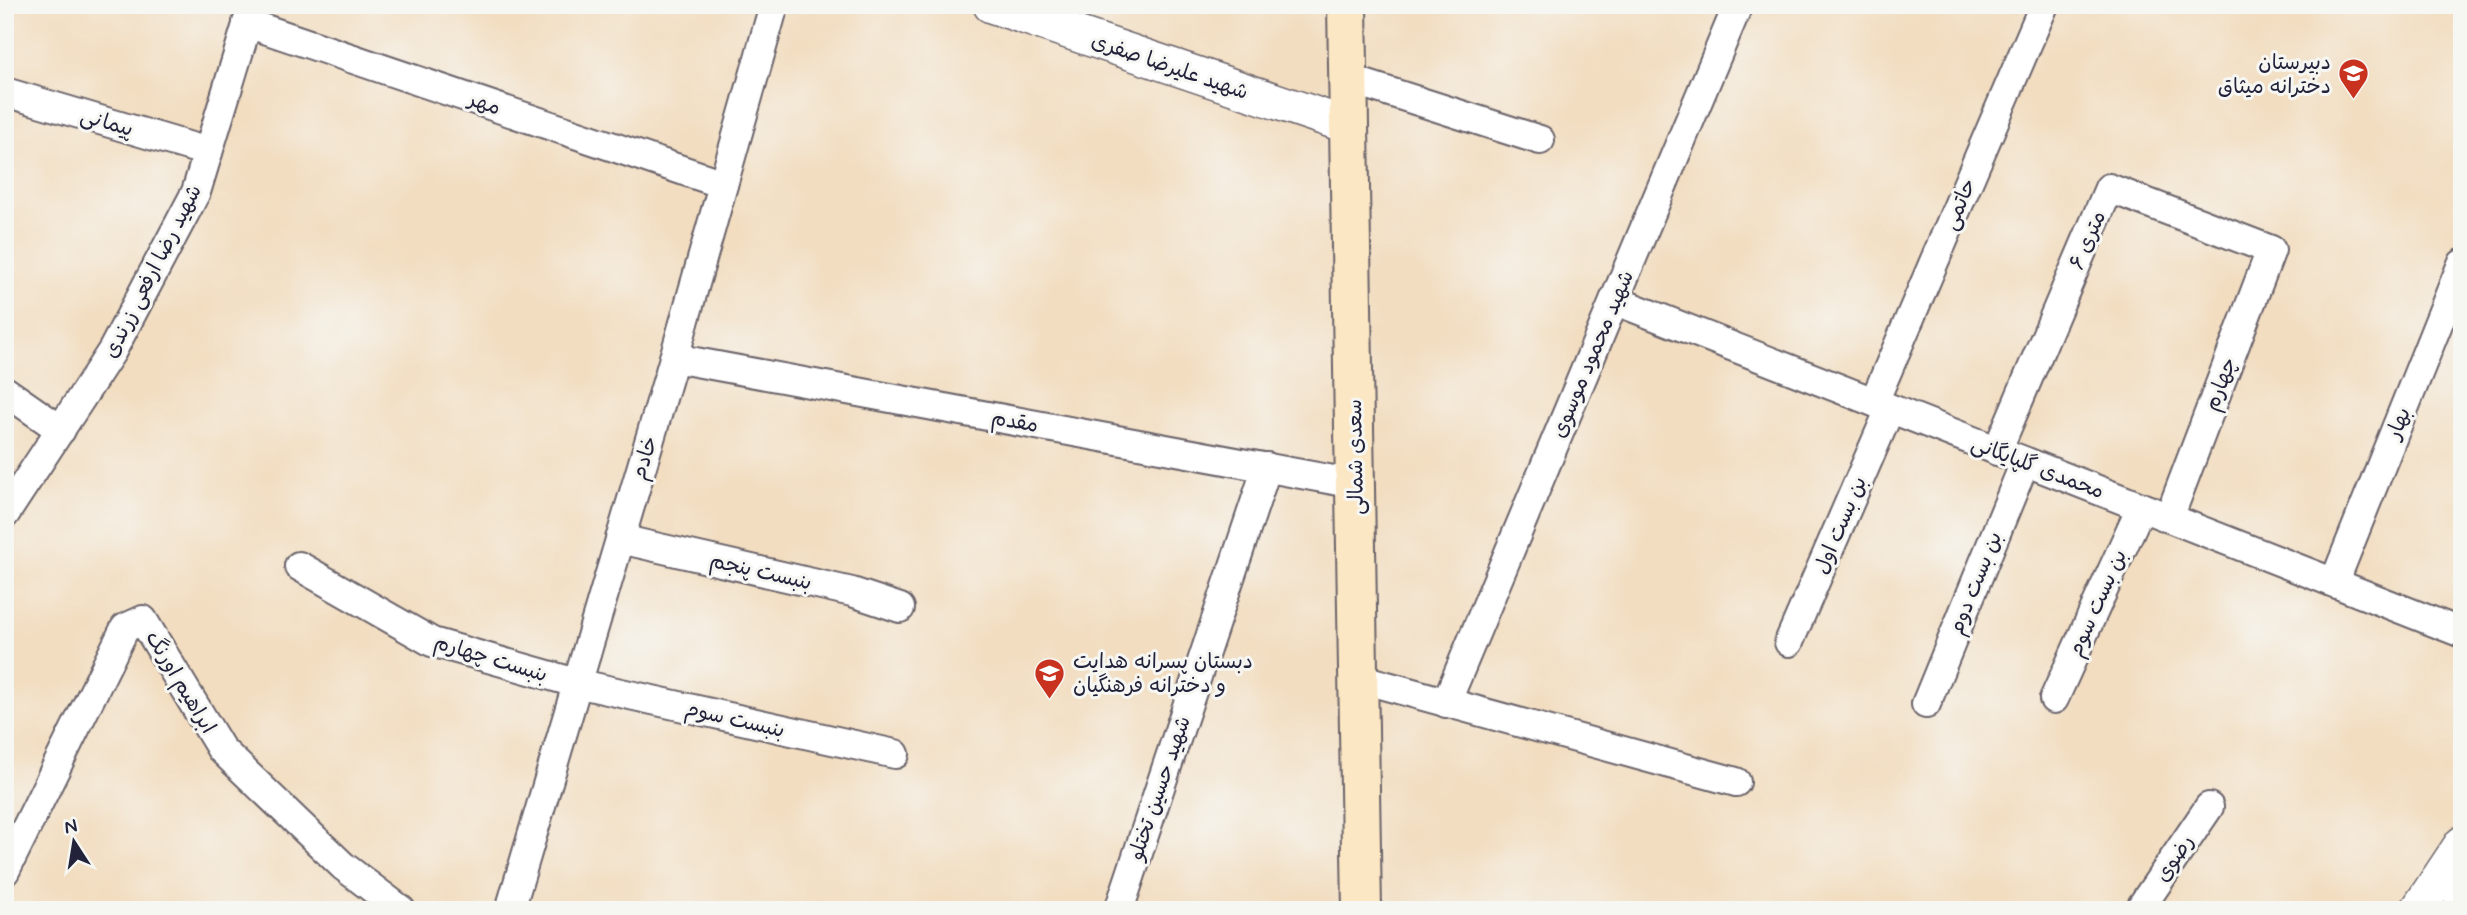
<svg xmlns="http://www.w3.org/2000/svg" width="2467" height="915" viewBox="0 0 2467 915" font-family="Mynerve,'Playpen Sans Arabic',sans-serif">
<rect width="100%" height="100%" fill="#f6f6f2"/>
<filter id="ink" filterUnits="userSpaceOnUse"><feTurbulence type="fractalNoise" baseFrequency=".0143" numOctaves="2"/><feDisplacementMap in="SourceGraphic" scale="14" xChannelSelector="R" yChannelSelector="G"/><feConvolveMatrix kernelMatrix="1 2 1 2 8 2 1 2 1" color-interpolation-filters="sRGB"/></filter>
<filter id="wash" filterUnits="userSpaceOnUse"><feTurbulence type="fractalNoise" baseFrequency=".00686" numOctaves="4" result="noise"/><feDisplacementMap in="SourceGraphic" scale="28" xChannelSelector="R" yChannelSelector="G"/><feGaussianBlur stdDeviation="1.57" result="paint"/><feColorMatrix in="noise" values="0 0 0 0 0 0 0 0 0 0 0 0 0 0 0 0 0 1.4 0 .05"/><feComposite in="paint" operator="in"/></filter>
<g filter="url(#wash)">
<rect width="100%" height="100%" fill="#f2ddc0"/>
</g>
<g filter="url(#ink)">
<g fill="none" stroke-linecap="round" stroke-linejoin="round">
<defs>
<g id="minor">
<polyline points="247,23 723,184"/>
<polyline points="1349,79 1540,140"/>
<polyline points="5,92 208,152"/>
<polyline points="1614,300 2462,633"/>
<polyline points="674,358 1355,484"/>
<polyline points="5,391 61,430"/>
<polyline points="1874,402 2044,5"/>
<polyline points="1997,451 2109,188 2271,250 2169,518"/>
<polyline points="5,514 112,351 196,192 253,5"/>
<polyline points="620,539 852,592 900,608"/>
<polyline points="299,566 432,642 576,683 895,754"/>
<polyline points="2334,583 2462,264"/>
<polyline points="1789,642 1890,409"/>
<polyline points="1358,678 1736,782"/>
<polyline points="2054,699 2141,507"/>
<polyline points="1446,703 1738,5"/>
<polyline points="1926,704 2025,462"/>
<polyline points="5,871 125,628 143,620 221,749 343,866 401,910"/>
<polyline points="2436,882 2462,894"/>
<polyline points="510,910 674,358 774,5"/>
<polyline points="1119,910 1267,467"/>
<polyline points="2139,910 2209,807"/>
</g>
<g id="tertiary">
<polyline points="991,5 1349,126"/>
<polyline points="2418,910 2462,844"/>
</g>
<polyline id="secondary" points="1347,5 1362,910"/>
</defs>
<use href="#minor" stroke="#6b636a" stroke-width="32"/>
<use href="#tertiary" stroke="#6b636a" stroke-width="38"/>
<use href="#secondary" stroke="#6b636a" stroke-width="42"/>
<use href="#minor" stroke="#fff" stroke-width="28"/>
<use href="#tertiary" stroke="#fff" stroke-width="35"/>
<use href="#secondary" stroke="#fbe7c3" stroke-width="38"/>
</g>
</g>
<defs>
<symbol id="school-pin" viewBox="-11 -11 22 30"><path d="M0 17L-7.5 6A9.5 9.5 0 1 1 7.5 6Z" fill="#c8321e" stroke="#f6f6f2"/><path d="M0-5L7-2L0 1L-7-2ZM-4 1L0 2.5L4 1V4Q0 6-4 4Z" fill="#fff"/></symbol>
</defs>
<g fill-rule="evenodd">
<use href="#school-pin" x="2336" y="56" width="35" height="47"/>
<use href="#school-pin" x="1032" y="656" width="35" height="47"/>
</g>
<g text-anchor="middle" stroke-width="6" stroke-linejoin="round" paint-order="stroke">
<g font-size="21" fill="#22223b" stroke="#f6f6f2" text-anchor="end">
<text x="2331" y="69">دبیرستان<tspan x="2331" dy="24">دخترانه میثاق</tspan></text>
<text x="1073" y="668" text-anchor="start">دبستان پسرانه هدایت<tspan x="1073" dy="24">و دخترانه فرهنگیان</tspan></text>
</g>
<g font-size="21" fill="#22223b" stroke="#f6f6f2">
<text transform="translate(1170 66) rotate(19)" y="7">شهید علیرضا صفری</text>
<text transform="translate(485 103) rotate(19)" y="7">مهر</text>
<text transform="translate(107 122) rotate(16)" y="7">پیمانی</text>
<text transform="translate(1959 204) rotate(-67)" y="7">حاتمی</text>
<text transform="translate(2087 240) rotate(-67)" y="7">۶ متری</text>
<text transform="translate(152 271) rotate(-63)" y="7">شهید رضا ارفعی زرندی</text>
<text transform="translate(1592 354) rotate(-67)" y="7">شهید محمود موسوی</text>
<text transform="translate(2220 384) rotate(-69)" y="7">چهارم</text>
<text transform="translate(1015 421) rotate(10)" y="7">مقدم</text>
<text transform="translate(2398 423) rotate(-68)" y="7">بهار</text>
<text transform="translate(1355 457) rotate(-91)" y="7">سعدی شمالی</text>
<text transform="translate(644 458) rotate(-73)" y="7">خادم</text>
<text transform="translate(2038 467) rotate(21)" y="7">محمدی گلپایگانی</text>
<text transform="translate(1840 525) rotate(-67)" y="7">بن بست اول</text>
<text transform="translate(761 571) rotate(13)" y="7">بنبست پنجم</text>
<text transform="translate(1975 583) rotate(-68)" y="7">بن بست دوم</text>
<text transform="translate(2097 603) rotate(-66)" y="7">بن بست سوم</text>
<text transform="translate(491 658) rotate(17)" y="7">بنبست چهارم</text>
<text transform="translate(181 682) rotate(59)" y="7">ابراهیم اورنگ</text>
<text transform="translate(735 719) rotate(13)" y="7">بنبست سوم</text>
<text transform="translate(1159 788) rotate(-71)" y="7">شهید حسین تختلو</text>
<text transform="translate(2174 858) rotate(-56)" y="7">رضوی</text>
</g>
</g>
<rect width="2467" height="915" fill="none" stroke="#f6f6f2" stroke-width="28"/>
<g transform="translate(74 842) rotate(348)" stroke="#f6f6f2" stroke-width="5" paint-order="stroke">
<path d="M0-5L12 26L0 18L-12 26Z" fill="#22223b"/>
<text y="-10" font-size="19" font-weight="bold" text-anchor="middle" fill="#22223b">N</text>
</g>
</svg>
